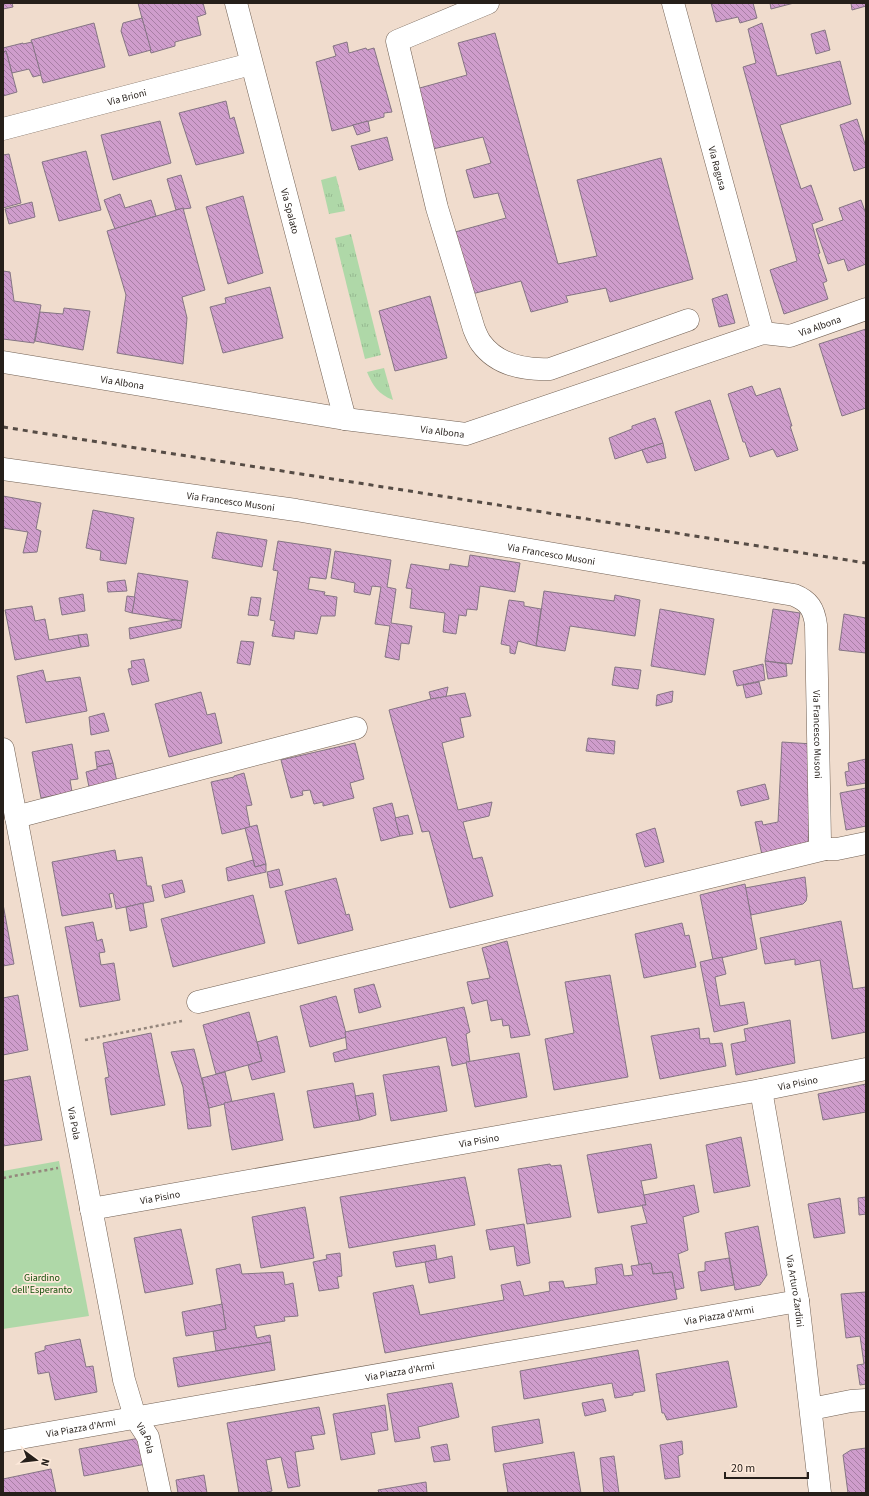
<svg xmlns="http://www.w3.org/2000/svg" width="869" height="1496" viewBox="0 0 869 1496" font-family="'Source Sans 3',sans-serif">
<defs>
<pattern id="grass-tufts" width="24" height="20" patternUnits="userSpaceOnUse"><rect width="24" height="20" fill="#afd8a8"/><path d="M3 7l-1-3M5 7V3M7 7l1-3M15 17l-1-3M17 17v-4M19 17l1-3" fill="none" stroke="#96b990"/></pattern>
<pattern id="building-back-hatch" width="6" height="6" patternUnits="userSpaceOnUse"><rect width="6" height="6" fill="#cf9dcc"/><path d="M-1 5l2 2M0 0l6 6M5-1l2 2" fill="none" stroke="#a87fa5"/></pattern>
</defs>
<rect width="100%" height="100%" fill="#f0dccd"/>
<g fill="url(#grass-tufts)">
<polygon points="336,176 345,211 329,214 321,180"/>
<polygon points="351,234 381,355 365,359 335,238"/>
<path d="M 384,368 L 393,400 C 378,394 373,386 367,372 Z"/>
</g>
<polygon fill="#afd8a8" points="59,1161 89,1316 3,1329 3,1171"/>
<g fill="url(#building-back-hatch)" stroke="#857584">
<polygon points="3,3 12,3 13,7 3,9"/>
<polygon points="138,3 203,3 206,14 197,17 201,35 175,42 175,46 151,53"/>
<polygon points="711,3 753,3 757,18 740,23 738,17 716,22"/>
<polygon points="770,3 794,3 771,9"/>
<polygon points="851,3 866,3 866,6 852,10"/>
<polygon points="142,18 151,50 129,56 121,31 123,23"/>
<polygon points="94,23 105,67 43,83 31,40"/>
<polygon points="762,23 777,76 840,61 851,104 780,125 801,189 811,185 823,220 812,224 820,253 818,254 827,281 823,283 828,299 784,314 770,270 797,261 743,67 756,63 748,29"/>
<polygon points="825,30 830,50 816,54 811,34"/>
<polygon points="495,33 558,264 597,256 577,180 661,158 693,279 610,302 606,288 566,296 568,302 531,312 521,281 472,294 455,232 506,218 498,193 474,198 466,170 491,163 483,137 433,149 416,89 467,75 458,43"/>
<polygon points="32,42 41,75 33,77 29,69 12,73 6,51 3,52 3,48 23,43 23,44"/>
<polygon points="347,42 349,53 366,48 367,50 374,48 392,112 384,113 384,117 332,131 316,62 336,56 333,46"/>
<polygon points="6,51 17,92 3,96 3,52"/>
<polygon points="226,101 230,119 234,117 244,153 196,165 179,113"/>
<polygon points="857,119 866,147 866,167 854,171 840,125"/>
<polygon points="160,121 171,163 113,180 101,135"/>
<polygon points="368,121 370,131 357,135 353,125"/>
<polygon points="387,137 393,160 359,170 351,146"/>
<polygon points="86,151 101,210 59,221 42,162"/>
<polygon points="9,154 21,203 3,208 3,155"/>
<polygon points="181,175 191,208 176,210 167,179"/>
<polygon points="120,194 125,208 151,200 156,216 115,229 104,200"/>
<polygon points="243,196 263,273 228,284 206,207"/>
<polygon points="861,200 866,214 866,264 848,271 844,259 828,264 816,229 843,220 839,208"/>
<polygon points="32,202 35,217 9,224 5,209"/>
<polygon points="183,208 205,290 182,297 187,318 183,364 117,353 126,295 107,231"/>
<polygon points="3,271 10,272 14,301 41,305 34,343 3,339"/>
<polygon points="270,287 283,338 223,353 210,307 226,303 225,298"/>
<polygon points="727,294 735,323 719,327 712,299"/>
<polygon points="430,296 447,358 395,371 379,311"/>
<polygon points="64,308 90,311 83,350 35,341 40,312 63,314"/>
<polygon points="866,329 866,408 842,416 819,344"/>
<polygon points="752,386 756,396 780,388 792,426 790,426 798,450 777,457 773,449 750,457 745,442 743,442 728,394"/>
<polygon points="710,400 729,459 695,471 675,412"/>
<polygon points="655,418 663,443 615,459 609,438 632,429 632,426"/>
<polygon points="663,443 666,458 647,463 642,450"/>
<polygon points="3,496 41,503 36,529 41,531 37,552 23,553 28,532 3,528"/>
<polygon points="93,510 134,518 126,564 100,560 101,551 86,548"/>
<polygon points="217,532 267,540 262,567 212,558"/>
<polygon points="278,541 331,549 326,579 310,577 308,589 325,592 324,595 337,597 335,616 321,616 317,634 295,631 294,639 272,636 275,621 270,620 278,571 273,570"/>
<polygon points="335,551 391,560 387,587 396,589 391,623 412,626 409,644 401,643 399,660 385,657 390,626 375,624 381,587 372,586 370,595 354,592 355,583 331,578"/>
<polygon points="470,555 520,563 515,592 480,586 477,610 467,609 466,616 459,615 456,634 443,632 445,613 410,608 412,589 406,588 411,564 449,570 450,564 468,567"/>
<polygon points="138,573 188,581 182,621 132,613"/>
<polygon points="125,580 127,591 108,592 107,582"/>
<polygon points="544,591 614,601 615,595 640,600 635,636 570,626 565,651 536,646"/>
<polygon points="83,594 85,611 62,615 59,598"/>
<polygon points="127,596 135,597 132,613 125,611"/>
<polygon points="251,597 261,598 258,616 248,615"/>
<polygon points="509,600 524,602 524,606 541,609 536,646 518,641 515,654 510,653 510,646 501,644"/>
<polygon points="32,606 35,621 45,619 49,640 78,635 81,647 15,660 5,610"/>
<polygon points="660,609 714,619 705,675 651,666"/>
<polygon points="773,609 800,613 792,664 765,661"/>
<polygon points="844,614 866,618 866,653 839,650"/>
<polygon points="175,620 182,621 181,628 130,639 129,628"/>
<polygon points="87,634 89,646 81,647 78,635"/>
<polygon points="241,641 254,642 250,665 237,663"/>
<polygon points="144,659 149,681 132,685 128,669 132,668 131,661"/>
<polygon points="765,661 786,664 787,676 768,679"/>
<polygon points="763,664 765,680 737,686 733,671"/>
<polygon points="615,667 641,670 638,689 612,685"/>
<polygon points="43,670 46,682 80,677 87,711 26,723 17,676"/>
<polygon points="759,682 762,694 746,698 743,685"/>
<polygon points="448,687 446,697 431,699 429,692"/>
<polygon points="673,691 672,702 656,706 657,695"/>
<polygon points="201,692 207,715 215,713 222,743 169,757 155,704"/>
<polygon points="465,693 471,716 460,718 464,737 442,743 458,810 492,802 489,816 463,822 473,859 482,857 493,896 450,908 429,831 422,832 389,710 431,699"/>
<polygon points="104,713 109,731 91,735 89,717"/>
<polygon points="588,738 615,741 614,754 586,751"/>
<polygon points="782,742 813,744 808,844 762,855 755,822 762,821 763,825 778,822"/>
<polygon points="355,743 364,779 350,783 354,798 323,806 323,802 314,804 310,790 302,791 303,795 291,798 281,760"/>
<polygon points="72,744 78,779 70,780 72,792 41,798 32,752"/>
<polygon points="109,750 113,763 97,767 95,752"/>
<polygon points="866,759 866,783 847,786 845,772 849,771 848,763"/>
<polygon points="113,763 117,782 89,787 86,772 97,769 97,767"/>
<polygon points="244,773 252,805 246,806 250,827 222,834 211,782 234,777 234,776"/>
<polygon points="765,784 769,799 741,806 737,791"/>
<polygon points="866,788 866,826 846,830 840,793"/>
<polygon points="392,803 400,836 381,841 373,808"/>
<polygon points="408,815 413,834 400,836 395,818"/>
<polygon points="257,825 266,864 255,867 245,828"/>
<polygon points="655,828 664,862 645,867 636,834"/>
<polygon points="115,850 117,861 142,857 147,886 151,886 154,901 116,909 113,893 109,894 112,907 62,916 52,862"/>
<polygon points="253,860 255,867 266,864 266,872 228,881 226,868"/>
<polygon points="279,869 283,885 270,888 267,872"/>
<polygon points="805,877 807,896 806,901 803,904 751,915 745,888"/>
<polygon points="336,878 346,915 349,914 353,930 298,944 285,891"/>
<polygon points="182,880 185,892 165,898 162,885"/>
<polygon points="745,884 757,949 713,960 700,895"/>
<polygon points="253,895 265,943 173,967 161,919"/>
<polygon points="143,903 147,927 130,931 126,907"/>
<polygon points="3,904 14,964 3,966"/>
<polygon points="841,921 853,989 866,987 866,1032 832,1039 820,960 795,965 795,959 765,964 760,938"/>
<polygon points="93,922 97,941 102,939 105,952 99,953 101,965 114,963 120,1000 80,1007 65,927"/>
<polygon points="682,923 685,936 689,935 696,967 644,978 635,934"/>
<polygon points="507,941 530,1035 511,1038 509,1025 503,1026 502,1019 491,1021 487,1000 472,1004 467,982 490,978 482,948"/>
<polygon points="722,957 726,974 715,977 720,1006 744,1002 748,1024 714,1032 700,962"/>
<polygon points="610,975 628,1077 554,1090 545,1039 574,1033 565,982"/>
<polygon points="374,984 381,1007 359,1013 354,989"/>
<polygon points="18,995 28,1050 3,1055 3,998"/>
<polygon points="336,996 347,1037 310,1047 300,1006"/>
<polygon points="464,1007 470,1032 466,1034 470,1062 452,1066 446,1037 335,1062 333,1053 347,1049 345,1032"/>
<polygon points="249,1012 262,1061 216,1074 203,1025"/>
<polygon points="790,1020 795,1063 736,1075 731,1044 746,1041 744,1029"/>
<polygon points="699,1028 700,1039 709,1038 710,1044 722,1043 726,1066 660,1079 651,1036"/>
<polygon points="151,1033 165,1105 111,1115 105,1078 109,1077 103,1043"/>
<polygon points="277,1036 285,1072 252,1080 248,1065 262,1061 257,1042"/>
<polygon points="194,1049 209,1108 211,1126 188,1129 183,1087 171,1052"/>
<polygon points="519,1053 527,1097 475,1107 466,1062"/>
<polygon points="439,1066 447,1111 391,1121 383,1075"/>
<polygon points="225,1072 232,1102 209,1108 202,1078"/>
<polygon points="30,1076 42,1140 3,1146 3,1081"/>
<polygon points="353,1083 360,1120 314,1128 307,1091"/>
<polygon points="866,1084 866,1112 823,1120 818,1094"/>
<polygon points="274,1093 283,1140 232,1150 224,1103"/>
<polygon points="373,1093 376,1115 360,1120 355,1096"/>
<polygon points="741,1137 750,1186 714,1193 706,1145"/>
<polygon points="651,1144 657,1178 641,1181 646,1205 598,1213 587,1155"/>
<polygon points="550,1164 551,1166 561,1165 571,1217 527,1224 518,1169"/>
<polygon points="465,1177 475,1225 349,1248 340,1197"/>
<polygon points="694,1185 699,1212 683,1217 688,1250 678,1254 684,1288 675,1290 672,1272 653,1274 651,1263 639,1265 631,1226 647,1223 642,1205 646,1205 644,1195"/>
<polygon points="866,1197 866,1214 859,1215 858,1198"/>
<polygon points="840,1198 845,1233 814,1238 808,1204"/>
<polygon points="305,1207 314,1258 261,1268 252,1217"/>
<polygon points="524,1224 530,1263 517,1266 514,1246 490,1250 486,1230"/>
<polygon points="758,1226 767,1275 760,1285 735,1290 725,1233"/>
<polygon points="181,1229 193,1284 145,1293 134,1238"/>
<polygon points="435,1245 437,1260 396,1267 393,1252"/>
<polygon points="340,1253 342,1276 337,1277 339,1288 319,1291 313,1262 327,1259 326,1255"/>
<polygon points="452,1256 455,1278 429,1283 425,1262"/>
<polygon points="729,1258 734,1285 701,1291 698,1272 705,1271 705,1262"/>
<polygon points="651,1263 653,1274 672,1272 677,1299 385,1353 373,1293 413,1285 420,1315 504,1300 501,1285 520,1281 524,1296 550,1291 549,1282 563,1281 565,1288 597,1284 595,1268 622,1264 624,1276 633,1275 631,1266"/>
<polygon points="240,1264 242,1274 283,1272 285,1285 293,1283 298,1316 284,1317 285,1321 254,1326 257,1338 270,1335 271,1342 216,1351 213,1331 226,1329 216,1269"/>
<polygon points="866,1292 866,1384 860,1385 857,1365 864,1364 860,1336 846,1338 841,1294"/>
<polygon points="222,1304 226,1329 186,1336 182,1312"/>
<polygon points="80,1339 86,1367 93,1366 97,1392 55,1400 49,1372 38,1374 35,1353 45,1350 45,1346"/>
<polygon points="271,1342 275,1370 178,1387 173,1358"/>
<polygon points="638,1350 645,1391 633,1393 633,1395 615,1398 612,1383 524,1399 520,1371"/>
<polygon points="728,1361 737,1407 667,1420 664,1413 662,1413 656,1374"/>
<polygon points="452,1383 459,1417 418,1427 420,1438 395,1442 387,1394"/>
<polygon points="603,1399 606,1411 585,1416 582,1403"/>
<polygon points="385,1405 388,1430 371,1433 375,1454 341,1460 333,1414"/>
<polygon points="319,1407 325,1434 311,1436 314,1449 295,1452 300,1486 288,1488 281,1457 266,1460 272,1491 264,1493 239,1493 227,1423"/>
<polygon points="539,1419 543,1443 495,1452 492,1427"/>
<polygon points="140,1438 146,1464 84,1476 79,1449"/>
<polygon points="682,1441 683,1454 678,1456 680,1477 665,1479 660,1445"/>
<polygon points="447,1444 450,1460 434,1462 431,1447"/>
<polygon points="866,1448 866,1493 848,1493 843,1455 851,1450"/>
<polygon points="574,1452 581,1493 508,1493 503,1464"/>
<polygon points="614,1456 619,1493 604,1493 600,1458"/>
<polygon points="51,1469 56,1493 3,1493 3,1479"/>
<polygon points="204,1475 207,1493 178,1493 176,1480"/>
<polygon points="426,1482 427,1493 379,1493 378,1490"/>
</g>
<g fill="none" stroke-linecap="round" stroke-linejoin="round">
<defs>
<g id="minor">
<path id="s1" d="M 236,3 L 345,419"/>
<path d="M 488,3 L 397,41 L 437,208 L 474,329 C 476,334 478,339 481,343 C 497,365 525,370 550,369 L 688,320"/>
<path id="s2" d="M 673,3 L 763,333"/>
<path id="s3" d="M 3,129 L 251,64"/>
<path id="s4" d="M 3,362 L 345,419 L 466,434 L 763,333 L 790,336 L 866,309"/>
<path id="s5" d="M 3,469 L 296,510 L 794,595 C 809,601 814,609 816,625 L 820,841 L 822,846 L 825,849 L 837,849 L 866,843"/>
<path id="s6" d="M 3,749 L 124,1380 L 135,1417 L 148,1437 L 160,1493"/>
<polyline points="16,817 356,728"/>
<polyline points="198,1002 825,849"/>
<path id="s7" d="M 761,1090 L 798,1301 L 820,1493"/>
<path id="s8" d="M 91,1209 L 761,1090 L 866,1069"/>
<polyline points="811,1409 851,1401 866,1400"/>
<path id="s9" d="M 3,1441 L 798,1301"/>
</g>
</defs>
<use href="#minor" stroke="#726154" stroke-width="23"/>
<g stroke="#94867c" stroke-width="2.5" stroke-dasharray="3 3" stroke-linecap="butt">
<polyline points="85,1040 182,1021"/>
<polyline points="3,1178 58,1168"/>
</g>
<use href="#minor" stroke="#fff" stroke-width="22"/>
<polyline stroke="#564c45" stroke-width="3" stroke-dasharray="5 5" stroke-linecap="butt" points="3,427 866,563"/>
</g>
<g text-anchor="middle" stroke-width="3.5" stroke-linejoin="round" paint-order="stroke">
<g font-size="10" fill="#261f1a" stroke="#fde9da">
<text dy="4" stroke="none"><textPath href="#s3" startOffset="128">Via Brioni</textPath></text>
<text dy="4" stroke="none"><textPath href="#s2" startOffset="171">Via Ragusa</textPath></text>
<text dy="4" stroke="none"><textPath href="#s1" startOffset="215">Via Spalato</textPath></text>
<text dy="4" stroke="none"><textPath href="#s4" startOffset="841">Via Albona</textPath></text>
<text dy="4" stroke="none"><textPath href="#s4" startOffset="121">Via Albona</textPath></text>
<text dy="4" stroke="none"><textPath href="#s4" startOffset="445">Via Albona</textPath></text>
<text dy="4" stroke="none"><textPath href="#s5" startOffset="230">Via Francesco Musoni</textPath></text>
<text dy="4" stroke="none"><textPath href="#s5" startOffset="555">Via Francesco Musoni</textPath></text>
<text dy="4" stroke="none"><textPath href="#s5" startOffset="950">Via Francesco Musoni</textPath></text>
<text dy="4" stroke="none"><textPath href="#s8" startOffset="718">Via Pisino</textPath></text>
<text dy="4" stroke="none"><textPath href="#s6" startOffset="381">Via Pola</textPath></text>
<text dy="4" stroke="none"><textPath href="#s8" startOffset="394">Via Pisino</textPath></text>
<text dy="4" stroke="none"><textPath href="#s8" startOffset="70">Via Pisino</textPath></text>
<text dy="4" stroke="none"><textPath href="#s7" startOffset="204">Via Arturo Zardini</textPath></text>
<text dy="4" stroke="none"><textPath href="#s9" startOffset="727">Via Piazza d'Armi</textPath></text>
<text dy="4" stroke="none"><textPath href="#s9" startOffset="403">Via Piazza d'Armi</textPath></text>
<text dy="4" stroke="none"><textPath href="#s9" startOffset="79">Via Piazza d'Armi</textPath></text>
<text dy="4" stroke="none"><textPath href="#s6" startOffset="705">Via Pola</textPath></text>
</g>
<g font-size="10" fill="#114e07" stroke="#fde9da">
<text x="42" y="1281">Giardino<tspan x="42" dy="12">dell'Esperanto</tspan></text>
</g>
</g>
<rect width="869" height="1496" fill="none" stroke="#261f1a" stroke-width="8"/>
<g transform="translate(36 1460) rotate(105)" stroke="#fde9da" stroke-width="3" paint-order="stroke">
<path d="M0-3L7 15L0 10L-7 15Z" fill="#261f1a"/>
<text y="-6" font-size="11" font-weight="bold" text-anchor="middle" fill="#261f1a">N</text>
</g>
<path d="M725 1472v6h83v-6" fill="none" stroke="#261f1a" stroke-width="2"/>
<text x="731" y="1472" font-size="12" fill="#261f1a" stroke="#fde9da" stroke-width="3" paint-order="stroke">20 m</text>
</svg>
